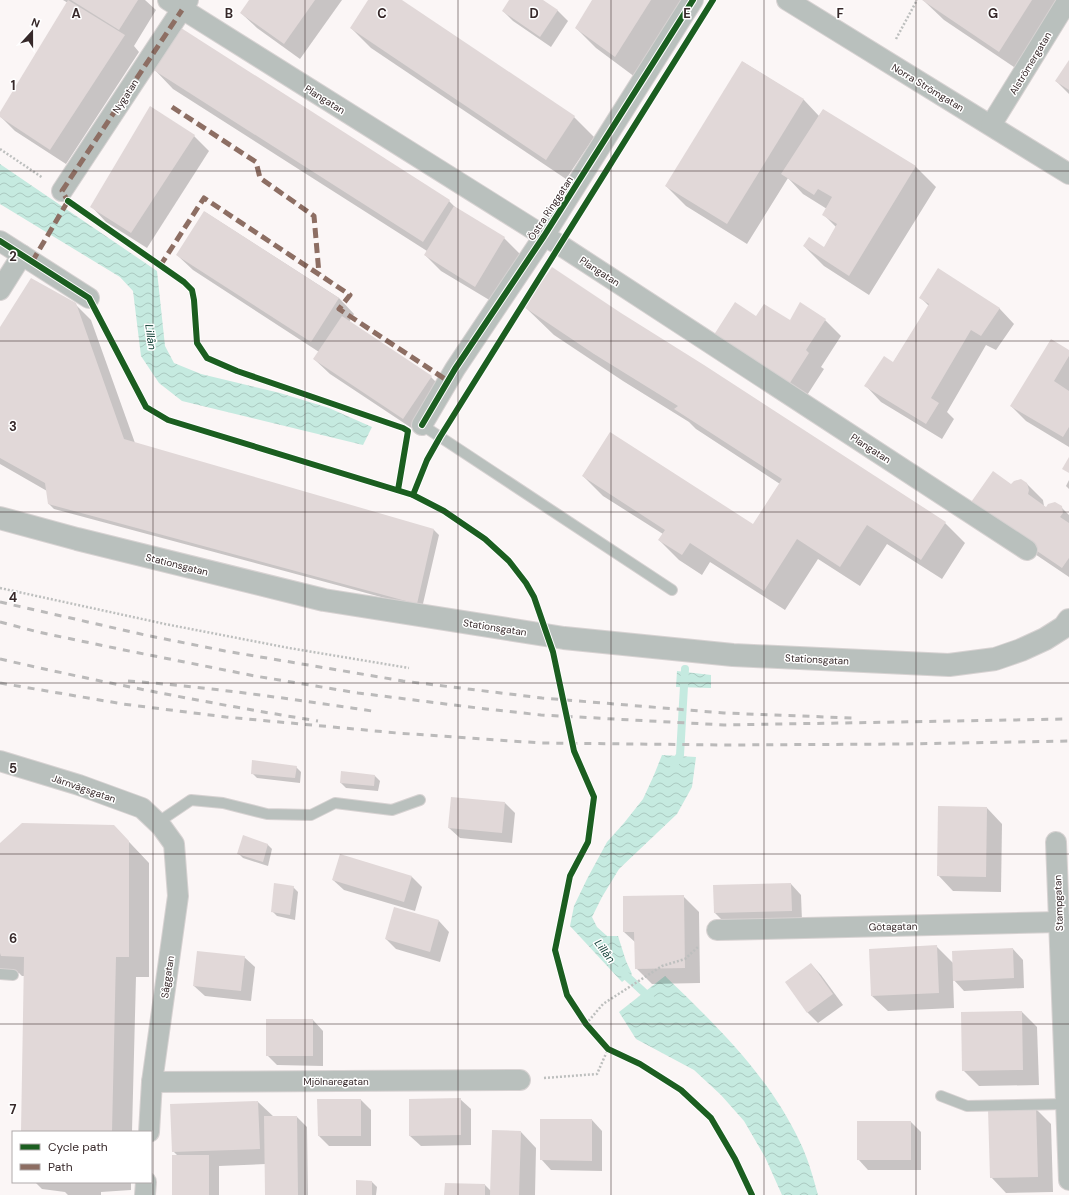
<svg xmlns="http://www.w3.org/2000/svg" width="1069" height="1195" viewBox="0 0 1069 1195" font-family="'DM Sans',sans-serif">
<defs>
<pattern id="water-waves" width="16" height="10" patternUnits="userSpaceOnUse"><rect width="16" height="10" fill="#c5eae0"/><path d="M0 5q4-4 8 0t8 0" fill="none" stroke="#aac9c0"/></pattern>
</defs>
<rect width="100%" height="100%" fill="#fbf6f6"/>
<g fill="url(#water-waves)">
<polygon points="0,164 157,271 165,346 174,363 201,374 280,393 329,408 372,427 363,445 182,401 159,383 141,356 133,291 120,277 0,204"/>
<polygon points="677,671 711,675 711,688 676,687"/>
<polygon points="662,755 696,757 692,787 677,814 619,869 602,897 592,917 597,927 607,936 618,936 626,961 632,974 622,982 570,926 574,906 587,879 607,842 624,823 643,799 654,775"/>
<path d="M 665,976 C 716,1025 768,1075 799,1140 C 808,1158 813,1177 818,1195 L 782,1195 L 765,1157 L 744,1121 L 721,1095 L 694,1070 L 636,1039 L 619,1012 Z"/>
</g>
<g fill="#0003">
<polygon points="63,0 145,0 156,10 134,46 139,52 66,164 15,131 0,116 0,114 68,3"/>
<polygon points="250,0 342,0 300,59 257,28 241,13"/>
<polygon points="370,0 400,0 574,117 594,137 566,179 371,48 351,28"/>
<polygon points="510,0 542,0 558,11 568,21 551,47 513,21 503,11"/>
<polygon points="594,0 684,0 635,77 596,48 576,28"/>
<polygon points="923,0 1065,0 1020,71 944,20"/>
<polygon points="743,62 804,100 819,116 823,110 916,167 936,187 869,295 824,266 804,246 824,248 836,227 824,215 827,209 803,194 788,178 747,244 686,206 666,186"/>
<polygon points="1069,62 1069,94 1056,81"/>
<polygon points="153,68 449,201 458,210 504,238 520,254 491,301 441,271 425,255 427,251 173,89"/>
<polygon points="194,136 209,151 147,248 106,222 91,206"/>
<polygon points="205,212 339,298 354,314 349,322 431,377 446,392 419,433 330,374 314,359 319,352 193,270 177,255"/>
<polygon points="920,297 999,308 1014,324 996,350 986,345 947,412 954,419 942,439 881,402 866,386 893,363 929,306"/>
<polygon points="75,304 91,320 135,443 434,530 439,535 422,608 54,509 49,504 47,491 0,464 0,329"/>
<polygon points="801,304 825,320 841,336 821,367 824,369 802,403 727,356 757,317 790,322"/>
<polygon points="525,307 621,314 945,523 965,543 942,579 887,544 860,586 818,559 785,610 710,562 702,575 679,560 659,540 663,534 603,496 583,476 753,526 780,484 696,429 689,422 623,381 554,335"/>
<polygon points="1069,352 1069,447 1026,421 1011,406"/>
<polygon points="1069,480 1069,489 1066,486"/>
<polygon points="1027,484 1043,500 1044,506 1046,509 1061,507 1069,515 1069,577 986,521 1011,486"/>
<polygon points="296,767 301,772 300,783 257,778 252,773"/>
<polygon points="375,776 380,781 378,791 346,788 341,783"/>
<polygon points="505,803 515,813 512,843 460,838 449,828"/>
<polygon points="987,808 1002,824 1001,892 953,891 938,875"/>
<polygon points="114,826 149,863 149,977 136,977 132,1132 22,1132 25,976 22,976 19,973 0,973 0,844"/>
<polygon points="267,844 272,849 268,866 243,858 238,853"/>
<polygon points="412,877 422,887 415,911 344,890 333,880"/>
<polygon points="791,884 801,895 802,921 725,923 715,913"/>
<polygon points="293,887 298,892 295,920 277,916 272,911"/>
<polygon points="683,896 699,912 700,983 652,984 636,968 636,943 624,932"/>
<polygon points="439,921 449,932 440,962 396,949 386,939"/>
<polygon points="936,946 953,963 1013,949 1023,960 1024,988 964,991 953,979 954,1008 888,1011 872,996"/>
<polygon points="244,957 255,967 251,1001 205,996 194,986"/>
<polygon points="811,964 821,975 843,1005 818,1023 808,1013 786,982"/>
<polygon points="1022,1012 1037,1027 1039,1085 979,1086 963,1070"/>
<polygon points="267,1020 313,1020 323,1031 323,1066 277,1065 267,1055"/>
<polygon points="460,1099 471,1109 471,1145 421,1146 410,1136"/>
<polygon points="361,1100 371,1110 371,1146 329,1146 319,1136"/>
<polygon points="258,1102 274,1117 297,1117 307,1127 308,1195 266,1195 266,1164 219,1166 219,1195 173,1195 178,1156 173,1151"/>
<polygon points="1036,1109 1051,1124 1053,1192 1006,1193 991,1177"/>
<polygon points="592,1120 602,1131 602,1171 551,1170 541,1159"/>
<polygon points="858,1122 911,1122 921,1132 921,1170 868,1170 858,1159"/>
<polygon points="521,1132 536,1148 535,1195 445,1195 485,1185 491,1191"/>
<polygon points="35,1182 131,1182 131,1190 101,1192 101,1195 68,1195 65,1192 42,1189"/>
<polygon points="372,1182 377,1187 376,1195 357,1195"/>
</g>
<g fill="none" stroke-linecap="round" stroke-linejoin="round">
<g stroke="#c5eae0" stroke-width="8">
<polyline points="674,765 680,755 685,669"/>
<polyline points="620,970 651,999"/>
</g>
</g>
<g fill="#e1d8d8">
<polygon points="68,0 125,35 50,150 0,117 0,112"/>
<polygon points="71,0 138,0 119,30"/>
<polygon points="249,0 315,0 284,44 240,13"/>
<polygon points="368,0 402,0 575,116 546,160 350,28"/>
<polygon points="509,0 543,0 558,10 540,37 502,11"/>
<polygon points="592,0 651,0 615,57 575,28"/>
<polygon points="922,0 1032,0 999,52"/>
<polygon points="178,26 450,200 423,242 152,69"/>
<polygon points="1069,60 1069,90 1055,81"/>
<polygon points="742,61 804,99 727,224 665,186"/>
<polygon points="150,106 195,135 131,233 90,207"/>
<polygon points="823,109 916,166 849,276 803,246 809,237 824,247 837,224 822,215 832,197 818,189 814,195 781,174"/>
<polygon points="454,206 505,237 475,287 424,255"/>
<polygon points="204,211 339,298 311,342 176,255"/>
<polygon points="552,267 621,313 704,365 946,522 921,560 867,525 840,567 797,539 764,591 690,543 682,555 658,540 665,530 582,476 610,432 753,524 782,479 674,409 678,406 594,354 524,307"/>
<polygon points="938,268 1000,308 981,336 971,330 931,398 939,403 926,424 864,386 884,356 893,362 929,304 919,298"/>
<polygon points="31,278 76,303 124,439 434,529 417,604 48,504 45,483 0,458 0,327"/>
<polygon points="735,302 756,316 764,304 790,320 800,302 826,319 806,350 809,353 786,389 710,341"/>
<polygon points="342,316 432,376 403,419 313,359"/>
<polygon points="1051,339 1069,350 1069,356 1054,381 1069,391 1069,427 1063,437 1010,406"/>
<polygon points="1069,457 1069,473 1062,469"/>
<polygon points="993,471 1011,484 1014,481 1021,479 1027,483 1029,490 1028,494 1046,507 1048,504 1055,502 1062,506 1063,513 1060,517 1069,523 1069,558 1062,568 969,505"/>
<polygon points="252,760 297,766 295,778 251,774"/>
<polygon points="341,771 375,775 374,786 340,783"/>
<polygon points="451,797 505,802 502,833 448,828"/>
<polygon points="938,806 987,807 986,877 937,876"/>
<polygon points="22,823 114,825 129,841 129,957 116,957 112,1132 21,1132 24,957 1,956 0,953 0,843"/>
<polygon points="243,835 268,844 263,862 237,854"/>
<polygon points="340,854 412,876 404,902 332,880"/>
<polygon points="274,883 294,886 290,915 271,912"/>
<polygon points="791,883 792,911 714,913 713,885"/>
<polygon points="684,895 685,968 635,969 634,932 623,932 623,896"/>
<polygon points="394,907 439,920 430,952 385,939"/>
<polygon points="937,945 939,993 871,996 869,949"/>
<polygon points="1013,948 1014,978 953,981 952,951"/>
<polygon points="197,951 245,956 241,991 193,986"/>
<polygon points="811,963 833,994 807,1013 785,982"/>
<polygon points="1022,1011 1023,1070 962,1071 961,1012"/>
<rect x="266" y="1019" width="47" height="37"/>
<polygon points="461,1098 461,1135 409,1136 409,1099"/>
<polygon points="317,1099 361,1099 361,1136 318,1136"/>
<polygon points="258,1101 260,1149 172,1152 170,1104"/>
<polygon points="1036,1107 1038,1177 990,1178 988,1109"/>
<polygon points="264,1116 297,1116 298,1195 265,1195"/>
<polygon points="540,1119 592,1119 592,1161 540,1160"/>
<rect x="857" y="1121" width="54" height="39"/>
<polygon points="492,1130 521,1131 519,1195 490,1195"/>
<rect x="172" y="1155" width="37" height="40"/>
<polygon points="356,1180 372,1181 372,1195 356,1195"/>
<polygon points="445,1183 485,1184 485,1195 444,1195"/>
</g>
<g fill="none" stroke-linecap="round" stroke-linejoin="round">
<defs>
<g id="service">
<polyline points="422,425 672,590"/>
<polyline points="157,823 191,800 223,803 267,814 311,815 335,803 392,810 420,800"/>
<polyline points="0,974 13,975"/>
<polyline points="941,1096 967,1106 1066,1104"/>
</g>
<g id="minor">
<polyline points="168,0 544,236 560,245 1027,550"/>
<polyline points="787,0 1069,174"/>
<polyline points="991,125 1068,0"/>
<polyline points="62,191 188,0"/>
<polyline points="0,241 89,298"/>
<polyline points="0,290 22,255"/>
<polyline points="422,425 455,369 544,236 693,0"/>
<polyline points="0,761 79,785 142,808 161,826 174,844 178,896 152,1082 149,1132"/>
<polyline points="1056,842 1069,1180"/>
<polyline points="717,930 1059,922 1069,925"/>
<polyline points="152,1082 520,1080"/>
<polyline points="145,1195 146,1182"/>
</g>
<polyline id="tertiary" points="0,518 77,539 324,600 564,638 733,655 949,665 995,659 1021,650 1045,639 1064,627 1069,620"/>
</defs>
<use href="#service" stroke="#d7d2d2" stroke-width="12"/>
<use href="#minor" stroke="#d7d2d2" stroke-width="22"/>
<use href="#tertiary" stroke="#d7d2d2" stroke-width="24"/>
<g stroke="#bdbfbe" stroke-width="2.5" stroke-dasharray="2 2" stroke-linecap="butt">
<polyline points="896,39 917,0"/>
<polyline points="0,149 43,178"/>
<polyline points="0,588 165,624 289,648 409,668"/>
<polyline points="586,1024 603,1004 662,966 685,959 699,946"/>
<polyline points="544,1078 597,1074 608,1049"/>
</g>
<use href="#service" stroke="#b9c0bd" stroke-width="10"/>
<use href="#minor" stroke="#b9c0bd" stroke-width="20"/>
<use href="#tertiary" stroke="#b9c0bd" stroke-width="22"/>
<g stroke="#bbbaba" stroke-width="3" stroke-dasharray="7 7" stroke-linecap="butt">
<polyline points="0,602 145,635 225,651 403,681 542,698 724,713 852,718"/>
<polyline points="0,622 38,632 124,650 255,676 358,693 486,709 541,715 724,725 1069,719"/>
<path d="M 0,659 C 105,683 212,704 318,721"/>
<path d="M 128,681 C 210,687 291,699 372,711"/>
<polyline points="0,683 123,704 226,717 397,733 541,743 727,745 903,744 1069,741"/>
</g>
<g stroke="#8d6e63" stroke-width="5" stroke-dasharray="10 5" stroke-linecap="butt">
<polyline points="172,107 256,162 260,178 314,216 319,274"/>
<polyline points="71,203 68,201 62,191 182,10"/>
<polyline points="32,262 68,201"/>
<polyline points="160,266 204,198 350,295 339,309 448,381"/>
</g>
<defs>
<g id="cycleway">
<polyline points="68,201 184,282 192,290 194,300 197,343 207,358 237,371 403,428 408,431 398,490"/>
<polyline points="0,241 89,298 146,407 168,420 413,495 444,511 485,539 509,561 526,583 534,597 553,652 574,751 594,797 588,842 570,876 555,950 567,995 586,1024 608,1049 640,1064 681,1090 711,1118 735,1159 752,1195"/>
<polyline points="422,425 455,369 544,236 693,0"/>
<polyline points="413,495 427,460 440,437 713,0"/>
</g>
</defs>
<use href="#cycleway" stroke="#fff" stroke-width="8"/>
<use href="#cycleway" stroke="#1b5e20" stroke-width="6"/>
</g>
<path fill="none" stroke="#37292a" stroke-width="1" stroke-opacity="0.55" d="M 153,0 L 153,1195M 305,0 L 305,1195M 458,0 L 458,1195M 611,0 L 611,1195M 764,0 L 764,1195M 916,0 L 916,1195M 0,171 L 1069,171M 0,341 L 1069,341M 0,512 L 1069,512M 0,683 L 1069,683M 0,854 L 1069,854M 0,1024 L 1069,1024"/>
<g text-anchor="middle" stroke-width="3" stroke-linejoin="round" paint-order="stroke">
<g font-size="10" fill="#37292a" stroke="#fff">
<text transform="translate(1030 63) rotate(-59)" y="4">Alströmergatan</text>
<text transform="translate(928 87) rotate(31)" y="4">Norra Strömgatan</text>
<text transform="translate(125 96) rotate(-57)" y="4">Nygatan</text>
<text transform="translate(325 99) rotate(32)" y="4">Plangatan</text>
<text transform="translate(550 208) rotate(-57)" y="4">Östra Ringgatan</text>
<text transform="translate(600 271) rotate(33)" y="4">Plangatan</text>
<text transform="translate(871 448) rotate(33)" y="4">Plangatan</text>
<text transform="translate(177 564) rotate(14)" y="4">Stationsgatan</text>
<text transform="translate(495 627) rotate(9)" y="4">Stationsgatan</text>
<text transform="translate(817 659) rotate(3)" y="4">Stationsgatan</text>
<text transform="translate(84 788) rotate(19)" y="4">Järnvägsgatan</text>
<text transform="translate(1058 903) rotate(-92)" y="4">Stampgatan</text>
<text transform="translate(893 926) rotate(-1)" y="4">Götagatan</text>
<text transform="translate(167 977) rotate(-82)" y="4">Såggatan</text>
<text x="336" y="1085">Mjölnaregatan</text>
</g>
<g font-size="11" font-style="italic" fill="#144339" stroke="#fff">
<text transform="translate(151 337) rotate(82)" y="4">Lillån</text>
<text transform="translate(605 951) rotate(53)" y="4">Lillån</text>
</g>
</g>
<g font-size="13" text-anchor="middle" font-weight="bold" fill="#37292a" stroke="#fff" stroke-width="3" stroke-linejoin="round" paint-order="stroke">
<text x="76" y="18">A</text>
<text x="229" y="18">B</text>
<text x="382" y="18">C</text>
<text x="534" y="18">D</text>
<text x="687" y="18">E</text>
<text x="840" y="18">F</text>
<text x="993" y="18">G</text>
<text x="13" y="90">1</text>
<text x="13" y="261">2</text>
<text x="13" y="431">3</text>
<text x="13" y="602">4</text>
<text x="13" y="773">5</text>
<text x="13" y="943">6</text>
<text x="13" y="1114">7</text>
</g>
<rect x="12" y="1131" width="140" height="52" fill="#ffffff" stroke="#afa9aa"/>
<rect x="20" y="1144" width="20" height="6" fill="#1b5e20" stroke="#afa9aa"/>
<text x="48" y="1151" font-size="12" fill="#37292a">Cycle path</text>
<rect x="20" y="1164" width="20" height="6" fill="#8d6e63" stroke="#afa9aa"/>
<text x="48" y="1171" font-size="12" fill="#37292a">Path</text>
<g transform="translate(32 32) rotate(21)" stroke="#ffffff" stroke-width="3" paint-order="stroke">
<path d="M0-3L7 15L0 10L-7 15Z" fill="#37292a"/>
<text y="-6" font-size="11" font-weight="bold" text-anchor="middle" fill="#37292a">N</text>
</g>
</svg>
